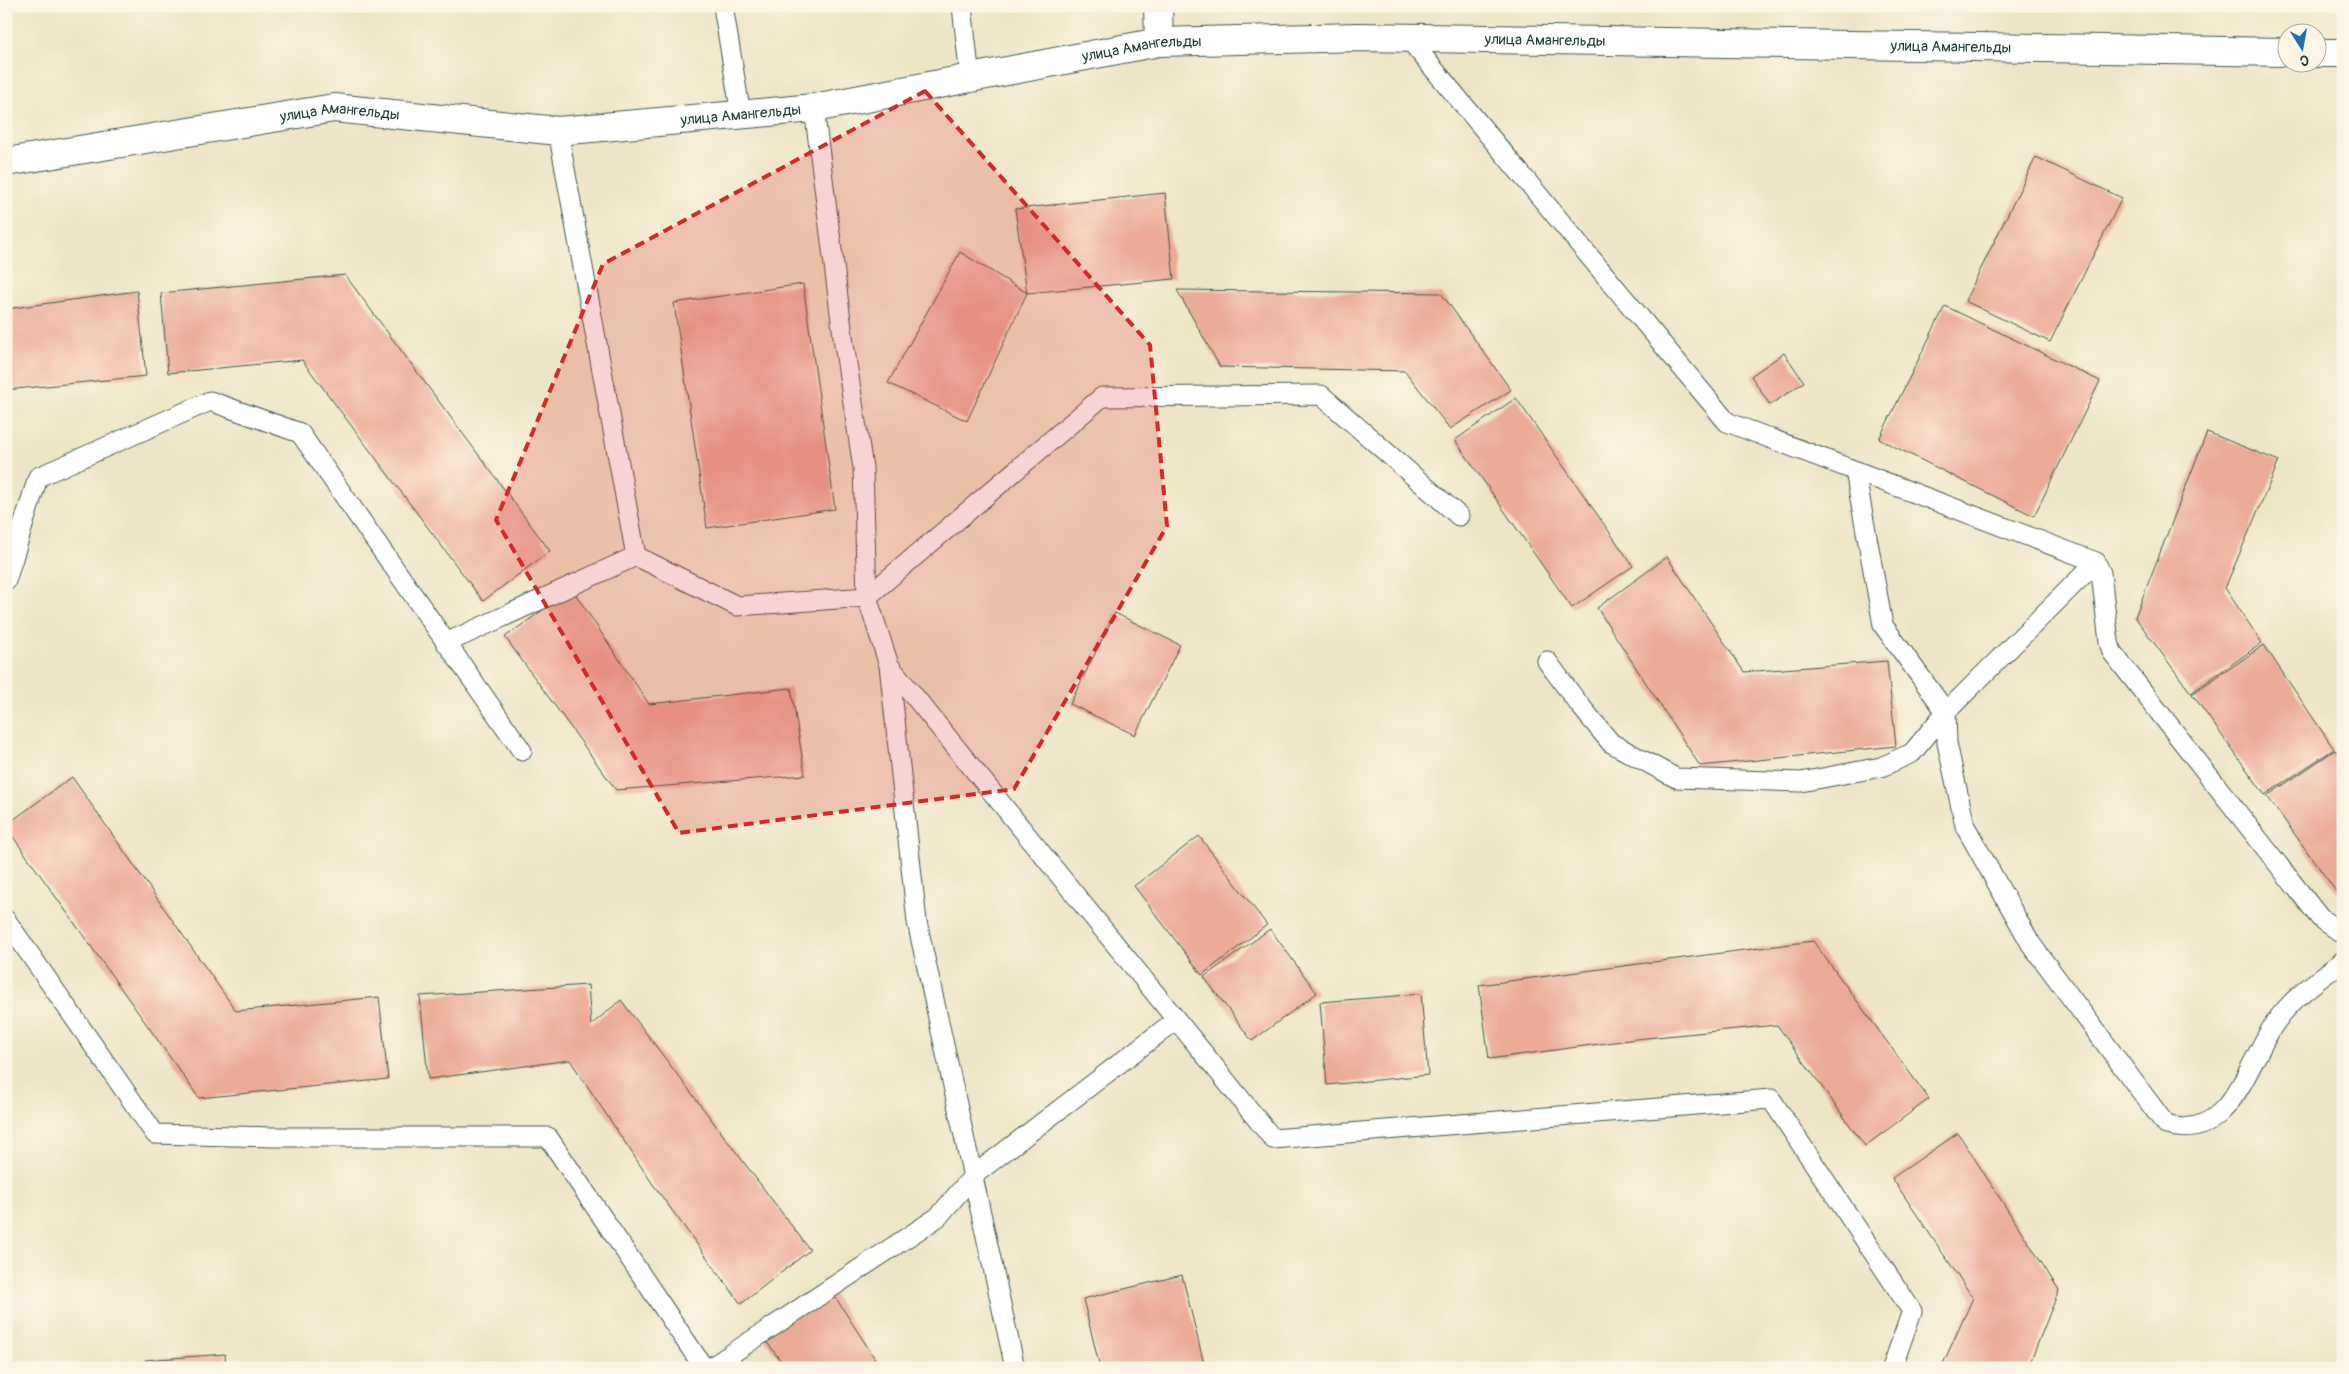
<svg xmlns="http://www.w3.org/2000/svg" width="2349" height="1374" viewBox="0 0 2349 1374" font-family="Pangolin,sans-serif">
<rect width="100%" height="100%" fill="#fcf5e5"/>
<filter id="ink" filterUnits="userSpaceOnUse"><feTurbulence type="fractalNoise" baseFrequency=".02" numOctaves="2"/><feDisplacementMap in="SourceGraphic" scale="10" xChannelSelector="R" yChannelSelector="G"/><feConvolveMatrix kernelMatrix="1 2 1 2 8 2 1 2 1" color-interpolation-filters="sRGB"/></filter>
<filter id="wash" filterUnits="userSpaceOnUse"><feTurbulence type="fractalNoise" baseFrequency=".0096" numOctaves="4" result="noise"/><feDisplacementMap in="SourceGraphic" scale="20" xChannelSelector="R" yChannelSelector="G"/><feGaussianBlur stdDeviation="1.12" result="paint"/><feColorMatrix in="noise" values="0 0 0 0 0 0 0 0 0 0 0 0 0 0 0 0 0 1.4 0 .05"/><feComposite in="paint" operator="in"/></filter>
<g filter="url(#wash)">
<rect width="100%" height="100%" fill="#eee5c6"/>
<g id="blocks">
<g fill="#ebab95">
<polygon points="2036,157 2122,198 2050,342 1965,301"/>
<polygon points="1165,193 1174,279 1027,293 1015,209"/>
<polygon points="960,252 1027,293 967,421 888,383"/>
<polygon points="345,275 550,551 483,601 302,360 168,373 161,293"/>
<polygon points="803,284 835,509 707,528 674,303"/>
<polygon points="1177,290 1441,293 1511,390 1450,429 1405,371 1220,367"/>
<polygon points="137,291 146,376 6,390 6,309"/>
<polygon points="1945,306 2100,381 2034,516 1879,439"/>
<polygon points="1784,353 1804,382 1770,405 1751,376"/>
<polygon points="1516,398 1633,566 1572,608 1455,440"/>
<polygon points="2207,432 2279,461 2225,588 2262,643 2191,693 2135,617"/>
<polygon points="1667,557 1744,672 1887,661 1896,746 1700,766 1597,608"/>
<polygon points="572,589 649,704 791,688 805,775 616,790 505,637"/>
<polygon points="1115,613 1180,645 1135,735 1070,704"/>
<polygon points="2264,645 2334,749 2265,795 2192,694"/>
<polygon points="2335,750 2343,761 2343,901 2267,796"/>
<polygon points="72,777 236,1011 379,997 388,1079 199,1098 6,827 6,825"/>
<polygon points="1199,836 1267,925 1202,975 1134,886"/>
<polygon points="1270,929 1317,993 1252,1041 1204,977"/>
<polygon points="1813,941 1929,1099 1865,1146 1777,1025 1636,1039 1489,1059 1479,985"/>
<polygon points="588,985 591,1025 621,1000 810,1250 741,1304 652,1183 570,1060 428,1079 420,996"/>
<polygon points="1421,994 1428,1075 1327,1085 1320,1002"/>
<polygon points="1958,1133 2059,1290 2028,1368 1941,1368 1973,1298 1892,1178"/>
<polygon points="1182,1275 1205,1368 1100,1368 1083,1299"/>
<polygon points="832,1292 881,1368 786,1368 763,1337"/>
<polygon points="225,1354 226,1368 146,1368 145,1360"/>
</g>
</g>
</g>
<g filter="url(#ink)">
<use href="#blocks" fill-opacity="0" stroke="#3e564a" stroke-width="1"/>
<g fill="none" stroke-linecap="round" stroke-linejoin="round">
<defs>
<g id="service">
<polyline points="723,6 741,115"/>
<polyline points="962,6 970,78"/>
<polyline points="1408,38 1727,422 2096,562 2101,573 2109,642 2112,652 2320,918 2343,934"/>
<polyline points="558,131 636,556 737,606 867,597 863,468 844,344 814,108"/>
<path d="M 1855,471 L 1883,625 L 1946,712 L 1947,743 L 1965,826 L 2031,944 L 2166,1125 C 2230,1144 2247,1063 2275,1023 C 2292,998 2319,979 2343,961"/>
<polyline points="6,581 38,477 210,401 300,433 522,751"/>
<polyline points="446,643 636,556"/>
<polyline points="1547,661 1578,703 1611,743 1676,778 1801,782 1881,767 1912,753 1946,712 2096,562"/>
<polyline points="889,665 1273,1139 1771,1099 1912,1311 1892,1368"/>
<polyline points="6,920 155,1134 273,1137 548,1137 704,1368"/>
<polyline points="710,1368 938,1217 974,1175 1176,1020"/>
<polyline points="1015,1368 917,922 889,665 867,597 1102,397 1321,395 1459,516"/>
</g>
<g id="minor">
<polyline points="1158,6 1159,42"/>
<polyline points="2316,53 2343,53"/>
<path id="s1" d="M 6,162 L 334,108 L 558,131 L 814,108 L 1159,42 L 1359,37 L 2286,52"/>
</g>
</defs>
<use href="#service" stroke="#3e564a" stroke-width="21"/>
<use href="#minor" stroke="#3e564a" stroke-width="30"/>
<use href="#service" stroke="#fff" stroke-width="19"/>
<use href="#minor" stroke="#fff" stroke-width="28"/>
</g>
</g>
<path fill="#d62828" fill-opacity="0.2" stroke="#d62828" stroke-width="4" stroke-dasharray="10 6" stroke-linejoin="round" d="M 925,91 L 1150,345 L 1167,526 L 1014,789 L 679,833 L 496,520 L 603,264 Z"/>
<g text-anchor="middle" stroke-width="4" stroke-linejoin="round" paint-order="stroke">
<g font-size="15" fill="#1f3d34" stroke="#fcf5e5">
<text dy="5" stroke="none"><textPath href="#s1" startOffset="1552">улица Амангельды</textPath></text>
<text dy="5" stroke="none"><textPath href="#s1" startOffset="1958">улица Амангельды</textPath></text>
<text dy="5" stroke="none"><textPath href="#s1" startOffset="1148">улица Амангельды</textPath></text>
<text dy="5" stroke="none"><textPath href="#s1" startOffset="741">улица Амангельды</textPath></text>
<text dy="5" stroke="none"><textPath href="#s1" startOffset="338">улица Амангельды</textPath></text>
</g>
</g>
<rect width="2349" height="1374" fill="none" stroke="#fcf5e5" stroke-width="25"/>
<g transform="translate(2302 48) rotate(169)"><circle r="24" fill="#fcf5e5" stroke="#a4ab9e"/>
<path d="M0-4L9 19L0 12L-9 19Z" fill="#1f6fb2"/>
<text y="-8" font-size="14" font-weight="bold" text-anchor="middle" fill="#1f3d34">С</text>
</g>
</svg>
